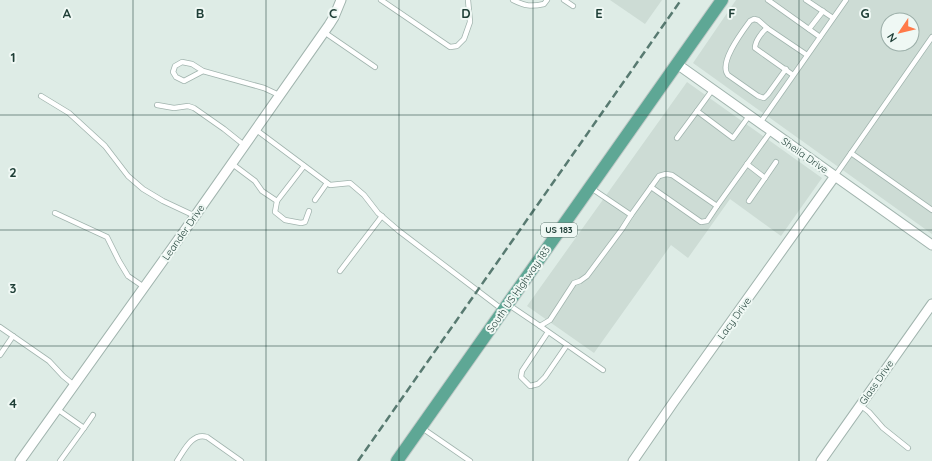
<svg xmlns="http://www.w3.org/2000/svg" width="932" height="461" viewBox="0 0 932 461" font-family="Quicksand,sans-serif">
<rect width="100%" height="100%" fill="#deece6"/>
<g fill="#cddcd5" fill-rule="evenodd">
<polygon points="610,0 662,0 645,24"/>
<path d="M 736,0 L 932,0 L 932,234 L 693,63 ZM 888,20 L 912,20 L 912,44 L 888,44 Z"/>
<polygon points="687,82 822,178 781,236 730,199 688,258 671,245 594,353 527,306"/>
</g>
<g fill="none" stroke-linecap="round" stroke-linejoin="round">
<defs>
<g id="lane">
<polyline points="381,0 450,47 457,46 464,39 470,22 468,0"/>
<path d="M 513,0 C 525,6 531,7 544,4 L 547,0"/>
<polyline points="564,0 573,6"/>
<polyline points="768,0 820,37"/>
<polyline points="806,0 833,18"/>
<path d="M 767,28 L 758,20 L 754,19 L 750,21 C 742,32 718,63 728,75 L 758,96 L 764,98 L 768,94 L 786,69"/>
<polyline points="809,29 823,11"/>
<polyline points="324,32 375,67"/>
<polyline points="203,71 184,81 176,77 173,72 175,66 182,62 192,64 203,71 264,88 279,95"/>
<path d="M 793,75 L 755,48 C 755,41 762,32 767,28 L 807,55"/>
<polyline points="41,96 69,113 105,146 128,176 143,189 163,201 195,216"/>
<polyline points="157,105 174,108 188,106 194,108 224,129 244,145"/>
<polyline points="697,111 713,89"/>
<polyline points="760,123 846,0"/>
<polyline points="255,129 330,185 350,183 364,195 378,213 399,231 503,310"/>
<polyline points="677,138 697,111 733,138 749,116"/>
<polyline points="851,153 932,210"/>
<polyline points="231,163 255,181 262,191 277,201 275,212 285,220 301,223 305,222 309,211"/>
<polyline points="747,164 765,178"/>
<polyline points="835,176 932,37"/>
<polyline points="651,187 701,222 707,221 717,206"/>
<polyline points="591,188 631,215 659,176 666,174 672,175 717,206 771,131"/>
<polyline points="315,200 327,183"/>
<polyline points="277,201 304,166"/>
<polyline points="749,201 776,162"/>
<polyline points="55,213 107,237 119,261 128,276 144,287"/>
<polyline points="340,271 382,216"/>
<polyline points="509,305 540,326 550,320 574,283 580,281 587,276 622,229 631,215"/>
<polyline points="540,326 603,370"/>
<polyline points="0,327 49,361 63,376 74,385"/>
<polyline points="548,332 522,371 521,377 530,386 538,384 545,377 567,345"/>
<polyline points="0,355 13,336"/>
<polyline points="860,405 869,412 883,428 908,448"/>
<polyline points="57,409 84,428 60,461"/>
<polyline points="84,428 93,415"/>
<polyline points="422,428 470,461"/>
<path d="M 177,461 C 184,451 192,432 207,437 L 241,461"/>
</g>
<g id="street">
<polyline points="677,64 932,245"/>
<polyline points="20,461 195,216 329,25 334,17 341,0"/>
<polyline points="633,461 673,403 835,176"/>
<polyline points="821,461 932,304"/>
</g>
<polyline id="primary" points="397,461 722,0"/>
</defs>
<use href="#lane" stroke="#a1b4ae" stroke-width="6"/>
<use href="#street" stroke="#a1b4ae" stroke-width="11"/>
<use href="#primary" stroke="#c0c9c7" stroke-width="14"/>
<use href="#lane" stroke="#fff" stroke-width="4.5"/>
<use href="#street" stroke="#fff" stroke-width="9"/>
<use href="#primary" stroke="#5ea795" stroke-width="12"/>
<polyline stroke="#587a71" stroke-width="2.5" stroke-dasharray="8 4" stroke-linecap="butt" points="358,461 681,0"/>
</g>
<path fill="none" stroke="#1e3e36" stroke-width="1" stroke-opacity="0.55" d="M 133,0 L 133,461M 266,0 L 266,461M 399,0 L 399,461M 533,0 L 533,461M 666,0 L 666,461M 799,0 L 799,461M 0,115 L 932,115M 0,230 L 932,230M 0,346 L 932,346"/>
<g text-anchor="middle" stroke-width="4" stroke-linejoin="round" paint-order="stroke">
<rect fill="#eff8f4" stroke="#5d766f" stroke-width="1" x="541" y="223" width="36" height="14" rx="3"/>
<g font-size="9" font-weight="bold" fill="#1e3e36">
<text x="559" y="233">US 183</text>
</g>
<g font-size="10" fill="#1e3e36" stroke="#eff8f4">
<text transform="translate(805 155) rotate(35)" y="4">Sheila Drive</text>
<text transform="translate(183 232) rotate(-55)" y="4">Leander Drive</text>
<text transform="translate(518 289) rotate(-55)" y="4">South US Highway 183</text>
<text transform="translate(734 318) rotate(-54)" y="4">Lacy Drive</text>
<text transform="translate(876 382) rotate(-55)" y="4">Glass Drive</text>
</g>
</g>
<g font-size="13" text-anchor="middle" font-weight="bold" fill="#1e3e36" stroke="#eff8f4" stroke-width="4" stroke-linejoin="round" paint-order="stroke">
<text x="67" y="18">A</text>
<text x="200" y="18">B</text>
<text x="333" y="18">C</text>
<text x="466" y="18">D</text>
<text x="599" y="18">E</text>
<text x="732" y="18">F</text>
<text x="865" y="18">G</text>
<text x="13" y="62">1</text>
<text x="13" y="177">2</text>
<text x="13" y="293">3</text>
<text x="13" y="408">4</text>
</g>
<g transform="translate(900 32) rotate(235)"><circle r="19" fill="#eff8f4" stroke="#9baea8"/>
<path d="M0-3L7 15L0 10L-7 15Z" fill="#ff7a49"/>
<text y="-6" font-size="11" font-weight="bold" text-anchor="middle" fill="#1e3e36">N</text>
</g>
</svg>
